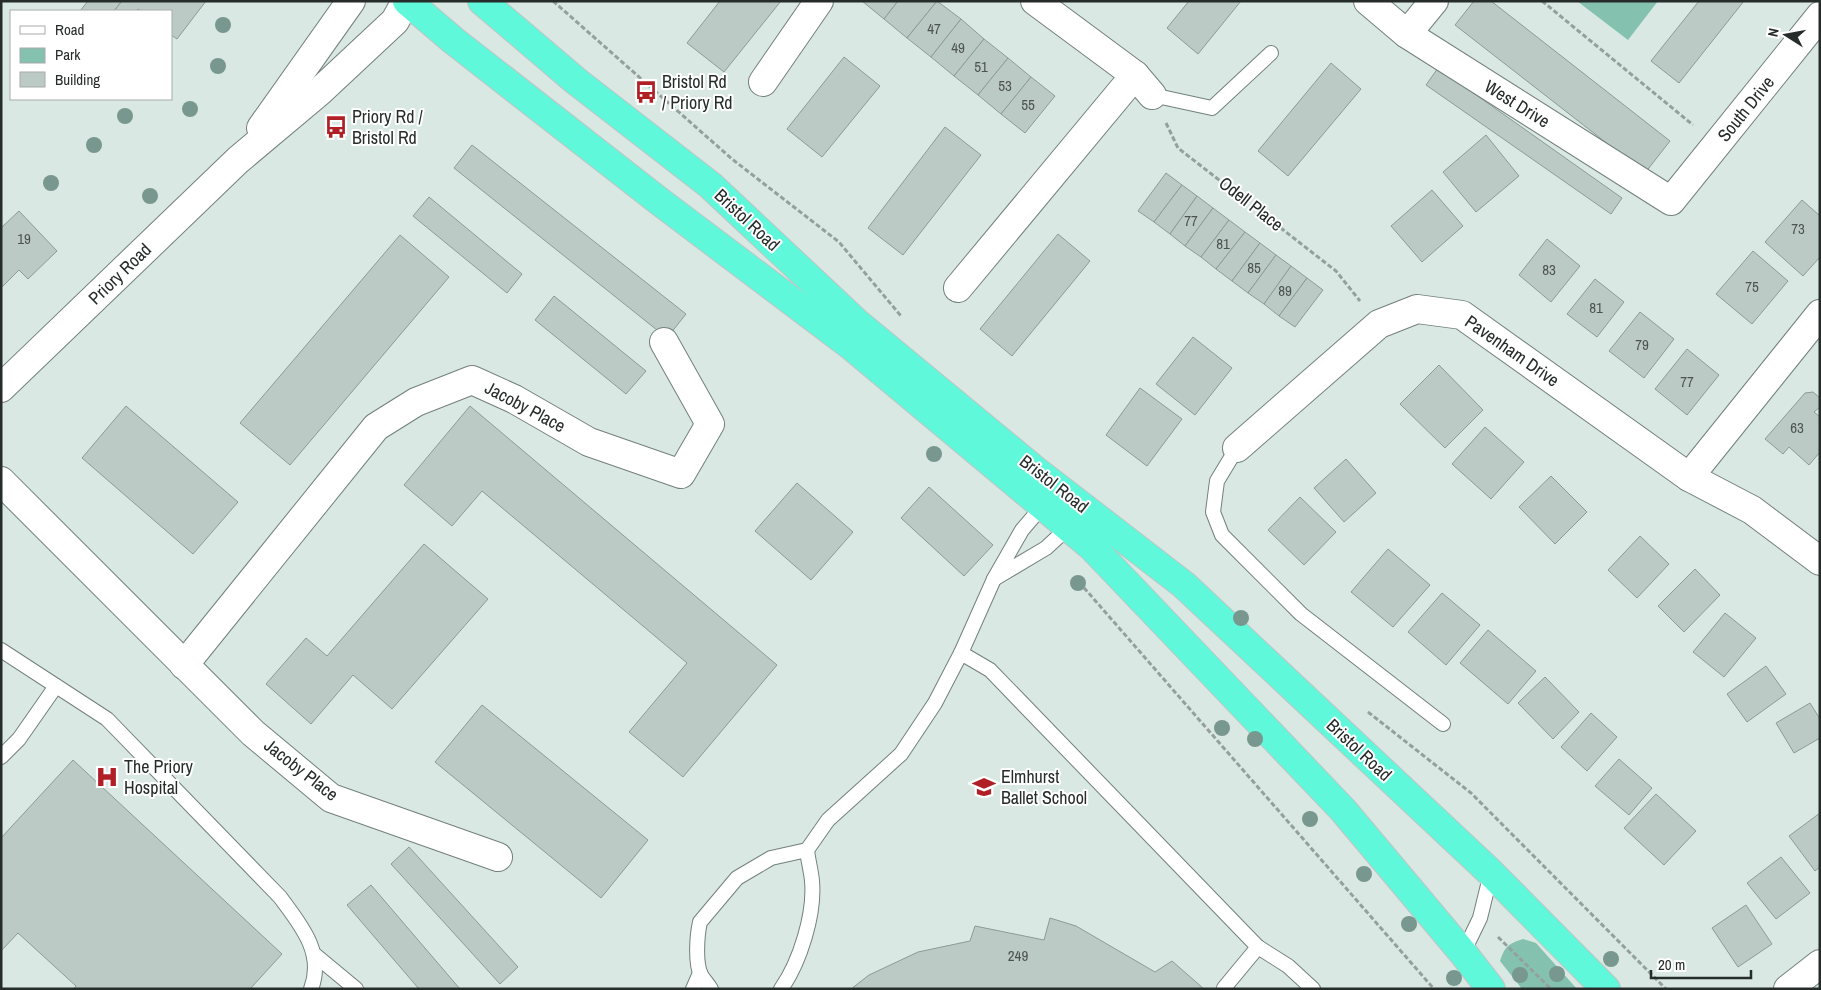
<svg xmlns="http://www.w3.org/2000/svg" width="1821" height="990" viewBox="0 0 1821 990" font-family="'Archivo Narrow',sans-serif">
<rect width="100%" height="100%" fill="#d9e8e3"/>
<g fill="#84c1af">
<polygon points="1577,1 1658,1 1628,40"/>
<path d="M 1523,939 L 1536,943 L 1577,989 L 1522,989 L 1500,961 C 1505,946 1508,944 1523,939 Z"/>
</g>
<g fill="#bccac5" stroke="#8d9b97">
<polygon points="88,1 122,1 114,11 80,11"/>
<polygon points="122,1 206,1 177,39 171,35 171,11 141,11 138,9 136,11 114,11"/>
<polygon points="720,1 781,1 724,72 687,43"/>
<polygon points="862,1 898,1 884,19"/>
<polygon points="898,1 937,1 907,38 884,19"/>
<polygon points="937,1 961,19 931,57 907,38"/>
<polygon points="1189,1 1241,1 1198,54 1167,28"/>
<polygon points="1474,1 1491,1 1670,141 1645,173 1455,25"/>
<polygon points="1699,1 1744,1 1679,83 1651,61"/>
<polygon points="961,19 984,39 954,76 931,57"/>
<polygon points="984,39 1008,58 978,95 954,76"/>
<polygon points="844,57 880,86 822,157 787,129"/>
<polygon points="1008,58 1031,77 1001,114 978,95"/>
<polygon points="1331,63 1361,89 1288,176 1258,151"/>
<polygon points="1438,68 1622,198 1611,214 1426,85"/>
<polygon points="1031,77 1055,96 1025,133 1001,114"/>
<polygon points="945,127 981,155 903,255 868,228"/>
<polygon points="1486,135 1519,176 1476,212 1443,172"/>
<polygon points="472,145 686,314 667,338 454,168"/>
<polygon points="1166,173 1182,185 1154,222 1138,211"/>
<polygon points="1182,185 1197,196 1170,234 1154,222"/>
<polygon points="1432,190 1463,226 1422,262 1391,226"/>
<polygon points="1197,196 1213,208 1185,246 1170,234"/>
<polygon points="429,197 522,274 507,293 413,216"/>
<polygon points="1802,200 1820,216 1820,257 1803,276 1765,242"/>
<polygon points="1213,208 1229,220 1201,257 1185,246"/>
<polygon points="19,211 57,251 28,279 19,270 1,288 1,228"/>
<polygon points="1229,220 1245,232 1216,269 1201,257"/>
<polygon points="1245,232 1260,243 1232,281 1216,269"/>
<polygon points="1058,234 1090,261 1012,356 980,329"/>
<polygon points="400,235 449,277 290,465 240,423"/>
<polygon points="1547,239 1580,266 1551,302 1519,275"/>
<polygon points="1260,243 1276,255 1248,293 1232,281"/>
<polygon points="1753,251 1788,281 1752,324 1716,294"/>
<polygon points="1276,255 1291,266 1264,304 1248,293"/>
<polygon points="1291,266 1307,278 1279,316 1264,304"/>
<polygon points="1307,278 1323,290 1295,327 1279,316"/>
<polygon points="1595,279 1624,302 1597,337 1567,314"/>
<polygon points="554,296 646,371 626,394 535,320"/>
<polygon points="1640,312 1674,339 1644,378 1609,351"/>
<polygon points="1193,337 1232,368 1195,415 1156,384"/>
<polygon points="1687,349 1719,375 1687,415 1655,389"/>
<polygon points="1439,365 1483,410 1445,448 1400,404"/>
<polygon points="1140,388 1182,419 1147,466 1106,435"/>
<polygon points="1813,392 1820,398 1820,407 1814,412 1820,417 1820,452 1809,465 1789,447 1783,454 1765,439 1805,393"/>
<polygon points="126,406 238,502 193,554 82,458"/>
<polygon points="470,406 777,665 683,777 629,732 687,663 482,491 452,526 404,485"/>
<polygon points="1485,427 1524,462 1491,499 1452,464"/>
<polygon points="1346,459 1376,493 1344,522 1314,488"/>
<polygon points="1551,476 1587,512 1555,544 1519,507"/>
<polygon points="797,483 853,532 811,580 755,531"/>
<polygon points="929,487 993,545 964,576 901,518"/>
<polygon points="1300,497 1336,532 1304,565 1268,530"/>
<polygon points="1640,536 1669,564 1637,598 1608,570"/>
<polygon points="424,544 488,599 392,709 353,675 311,724 266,684 306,638 327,656"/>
<polygon points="1388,549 1430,585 1393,627 1351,592"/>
<polygon points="1695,569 1720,595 1684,632 1658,606"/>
<polygon points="1442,593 1480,625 1446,665 1408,632"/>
<polygon points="1725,613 1756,638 1724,677 1693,652"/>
<polygon points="1488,630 1536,671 1508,704 1460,663"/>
<polygon points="1766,666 1786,694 1747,722 1727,694"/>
<polygon points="1545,677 1579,712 1553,739 1518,703"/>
<polygon points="1810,703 1820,719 1820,738 1794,753 1776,723"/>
<polygon points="482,705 648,840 601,898 435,762"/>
<polygon points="1591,713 1617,737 1587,771 1561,747"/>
<polygon points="1619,759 1652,788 1629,815 1595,786"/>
<polygon points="73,760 282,954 250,989 74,989 76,986 18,933 1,951 1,838"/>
<polygon points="1656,794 1696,831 1664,865 1624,828"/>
<polygon points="1820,813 1820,867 1815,871 1789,836"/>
<polygon points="409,847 518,967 500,984 391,864"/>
<polygon points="1781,857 1810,893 1776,919 1747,883"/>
<polygon points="371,885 460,989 419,989 347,905"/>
<polygon points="1746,905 1772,944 1738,967 1712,928"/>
<polygon points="1050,918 1076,926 1155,972 1172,961 1204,989 851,989 869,975 918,952 970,941 975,926 1044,940"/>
</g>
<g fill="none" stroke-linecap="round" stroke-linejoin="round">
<defs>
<g id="service">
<polyline points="1152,95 1212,108 1271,53"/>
<polyline points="1237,448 1217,481 1213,512 1222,535 1301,614 1443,724"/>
<polyline points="1046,502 1022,530 994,579 1046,548 1071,525"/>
<path d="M 1,650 L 107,719 L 280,897 C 300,924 325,953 311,989"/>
<polyline points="961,653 990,670 1258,947 1288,966 1313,989"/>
<polyline points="1,757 19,739 56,686"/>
<polyline points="1463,953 1480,918 1491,873"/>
<polyline points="315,955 356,989"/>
<polyline points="1224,988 1258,947"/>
<polyline points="693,989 700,973"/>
<path d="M 711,989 C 708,984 704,980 701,975 C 695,963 697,935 700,922 L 737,878 L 771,858 L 807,850 L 828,820 L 901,754 L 935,703 L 961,653 L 994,579"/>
<path d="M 781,989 C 800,962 815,914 812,881 C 811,870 808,860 807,850"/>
</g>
<g id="minor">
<polyline points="1035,1 1135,75 1152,95"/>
<polyline points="1368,1 1407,34 1671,201 1820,16"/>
<polyline points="1407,34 1434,1"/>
<polyline points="763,82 819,1"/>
<polyline points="958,288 1135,75"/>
<polyline points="1237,448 1379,324 1417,309 1462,315 1689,477 1752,510 1820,561"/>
<polyline points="1689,477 1820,314"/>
<polyline points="1,481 253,733 331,798 498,857"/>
<polyline points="184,665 376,427 416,402 472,380 514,399 589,442 681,474 710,424 664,342"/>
<polyline points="1788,989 1820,964"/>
</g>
<g id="secondary">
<polyline points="261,128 351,1"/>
<polyline points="1,388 238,160 319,92 395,21 406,1"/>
</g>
<g id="trunk">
<polyline points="407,1 454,41 659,201 850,345 1092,547 1343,810 1463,953 1491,989"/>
<polyline points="482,1 576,81 710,185 856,322 1035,470 1184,585 1491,873 1606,989"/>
</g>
</defs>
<use href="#service" stroke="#73807b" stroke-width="16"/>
<use href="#minor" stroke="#73807b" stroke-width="30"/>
<use href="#secondary" stroke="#73807b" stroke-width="30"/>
<use href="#trunk" stroke="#c2c4c3" stroke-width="30"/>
<g stroke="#95a09c" stroke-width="3" stroke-dasharray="5 2.5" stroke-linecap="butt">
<polyline points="553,1 732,159 839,242 901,316"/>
<polyline points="1542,1 1693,125"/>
<polyline points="1166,123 1178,148 1336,271 1360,301"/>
<polyline points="1079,582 1434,989"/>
<polyline points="1368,712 1471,793 1666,989"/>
<polyline points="1498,937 1551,989"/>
</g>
<use href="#service" stroke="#fff" stroke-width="14"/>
<use href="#minor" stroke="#fff" stroke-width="28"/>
<use href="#secondary" stroke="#fff" stroke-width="28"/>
<use href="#trunk" stroke="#60f8da" stroke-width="28"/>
</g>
<g fill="#78978e">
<circle cx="223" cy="25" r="8"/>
<circle cx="218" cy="66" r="8"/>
<circle cx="190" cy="109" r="8"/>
<circle cx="125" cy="116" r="8"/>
<circle cx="94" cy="145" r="8"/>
<circle cx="51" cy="183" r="8"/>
<circle cx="150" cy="196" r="8"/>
<circle cx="934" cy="454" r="8"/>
<circle cx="1078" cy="583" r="8"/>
<circle cx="1241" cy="618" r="8"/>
<circle cx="1222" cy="728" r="8"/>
<circle cx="1255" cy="739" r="8"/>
<circle cx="1310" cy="819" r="8"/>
<circle cx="1364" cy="874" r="8"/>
<circle cx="1409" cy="924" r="8"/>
<circle cx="1611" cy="959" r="8"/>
<circle cx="1557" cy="974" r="8"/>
<circle cx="1520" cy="975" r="8"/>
<circle cx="1454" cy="978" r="8"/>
</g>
<defs>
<symbol id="bus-bare" viewBox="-9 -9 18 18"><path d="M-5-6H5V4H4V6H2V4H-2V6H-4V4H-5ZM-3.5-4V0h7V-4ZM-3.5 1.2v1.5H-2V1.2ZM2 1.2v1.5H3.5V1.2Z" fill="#b01e26" stroke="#fff" stroke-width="2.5" paint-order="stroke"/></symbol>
<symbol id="hospital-bare" viewBox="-9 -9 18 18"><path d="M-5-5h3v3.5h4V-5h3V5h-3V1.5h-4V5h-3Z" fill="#b01e26" stroke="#fff" stroke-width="2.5" paint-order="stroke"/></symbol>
<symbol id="school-bare" viewBox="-9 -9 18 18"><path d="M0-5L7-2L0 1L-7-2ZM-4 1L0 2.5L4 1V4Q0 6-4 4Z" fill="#b01e26" stroke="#fff" stroke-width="2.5" paint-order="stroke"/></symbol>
</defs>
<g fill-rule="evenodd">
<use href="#bus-bare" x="630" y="76" width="32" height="32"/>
<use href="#bus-bare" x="320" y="111" width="32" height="32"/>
<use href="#hospital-bare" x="91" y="761" width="32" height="32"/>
<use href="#school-bare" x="968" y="771" width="32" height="32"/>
</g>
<g text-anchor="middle" stroke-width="4" stroke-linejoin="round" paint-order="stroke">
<g font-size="15" fill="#4c5451">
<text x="934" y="34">47</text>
<text x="958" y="53">49</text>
<text x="981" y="72">51</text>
<text x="1005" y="91">53</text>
<text x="1028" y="110">55</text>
<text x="1191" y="226">77</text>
<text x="1798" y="234">73</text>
<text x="24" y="244">19</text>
<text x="1223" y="249">81</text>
<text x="1254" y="273">85</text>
<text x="1549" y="275">83</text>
<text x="1752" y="292">75</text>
<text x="1285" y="296">89</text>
<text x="1596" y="313">81</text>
<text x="1642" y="350">79</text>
<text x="1687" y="387">77</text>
<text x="1797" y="433">63</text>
<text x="1018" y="961">249</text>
</g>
<g font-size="18" fill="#262c2a" stroke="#fff" text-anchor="start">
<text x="662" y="88">Bristol Rd<tspan x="662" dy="21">/ Priory Rd</tspan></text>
<text x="352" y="123">Priory Rd /<tspan x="352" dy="21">Bristol Rd</tspan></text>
<text x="124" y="773">The Priory<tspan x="124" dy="21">Hospital</tspan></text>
<text x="1001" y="783">Elmhurst<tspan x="1001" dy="21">Ballet School</tspan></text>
</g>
<g font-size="18" fill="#262c2a" stroke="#fff">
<text transform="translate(1517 104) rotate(32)" y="6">West Drive</text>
<text transform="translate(1746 109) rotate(-51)" y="6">South Drive</text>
<text transform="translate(1251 204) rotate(38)" y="6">Odell Place</text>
<text transform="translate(747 220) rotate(43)" y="6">Bristol Road</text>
<text transform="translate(120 274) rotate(-44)" y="6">Priory Road</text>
<text transform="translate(1512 351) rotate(35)" y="6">Pavenham Drive</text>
<text transform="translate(525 407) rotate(28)" y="6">Jacoby Place</text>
<text transform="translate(1054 484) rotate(38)" y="6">Bristol Road</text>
<text transform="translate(1359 750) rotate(43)" y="6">Bristol Road</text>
<text transform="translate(301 770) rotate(38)" y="6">Jacoby Place</text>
</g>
</g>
<rect width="1821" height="990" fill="none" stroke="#262c2a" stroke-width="5"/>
<rect x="10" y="10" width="162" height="90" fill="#ffffff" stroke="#a8abaa"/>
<rect x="20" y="26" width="25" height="8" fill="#ffffff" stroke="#a8abaa"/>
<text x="55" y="35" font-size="15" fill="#262c2a">Road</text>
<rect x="20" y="48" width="25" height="15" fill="#84c1af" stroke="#a8abaa"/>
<text x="55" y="60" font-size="15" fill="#262c2a">Park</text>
<rect x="20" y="72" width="25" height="15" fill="#bccac5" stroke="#a8abaa"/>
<text x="55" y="85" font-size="15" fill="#262c2a">Building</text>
<g transform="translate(1786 35) rotate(281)" stroke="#ffffff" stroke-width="4" paint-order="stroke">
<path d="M0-4L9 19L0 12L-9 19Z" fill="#262c2a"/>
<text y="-8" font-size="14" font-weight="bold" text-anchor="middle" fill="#262c2a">N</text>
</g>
<path d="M1651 970v8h100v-8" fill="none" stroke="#262c2a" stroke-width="2.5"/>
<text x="1658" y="970" font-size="15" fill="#262c2a" stroke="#ffffff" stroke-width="4" paint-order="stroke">20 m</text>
</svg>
